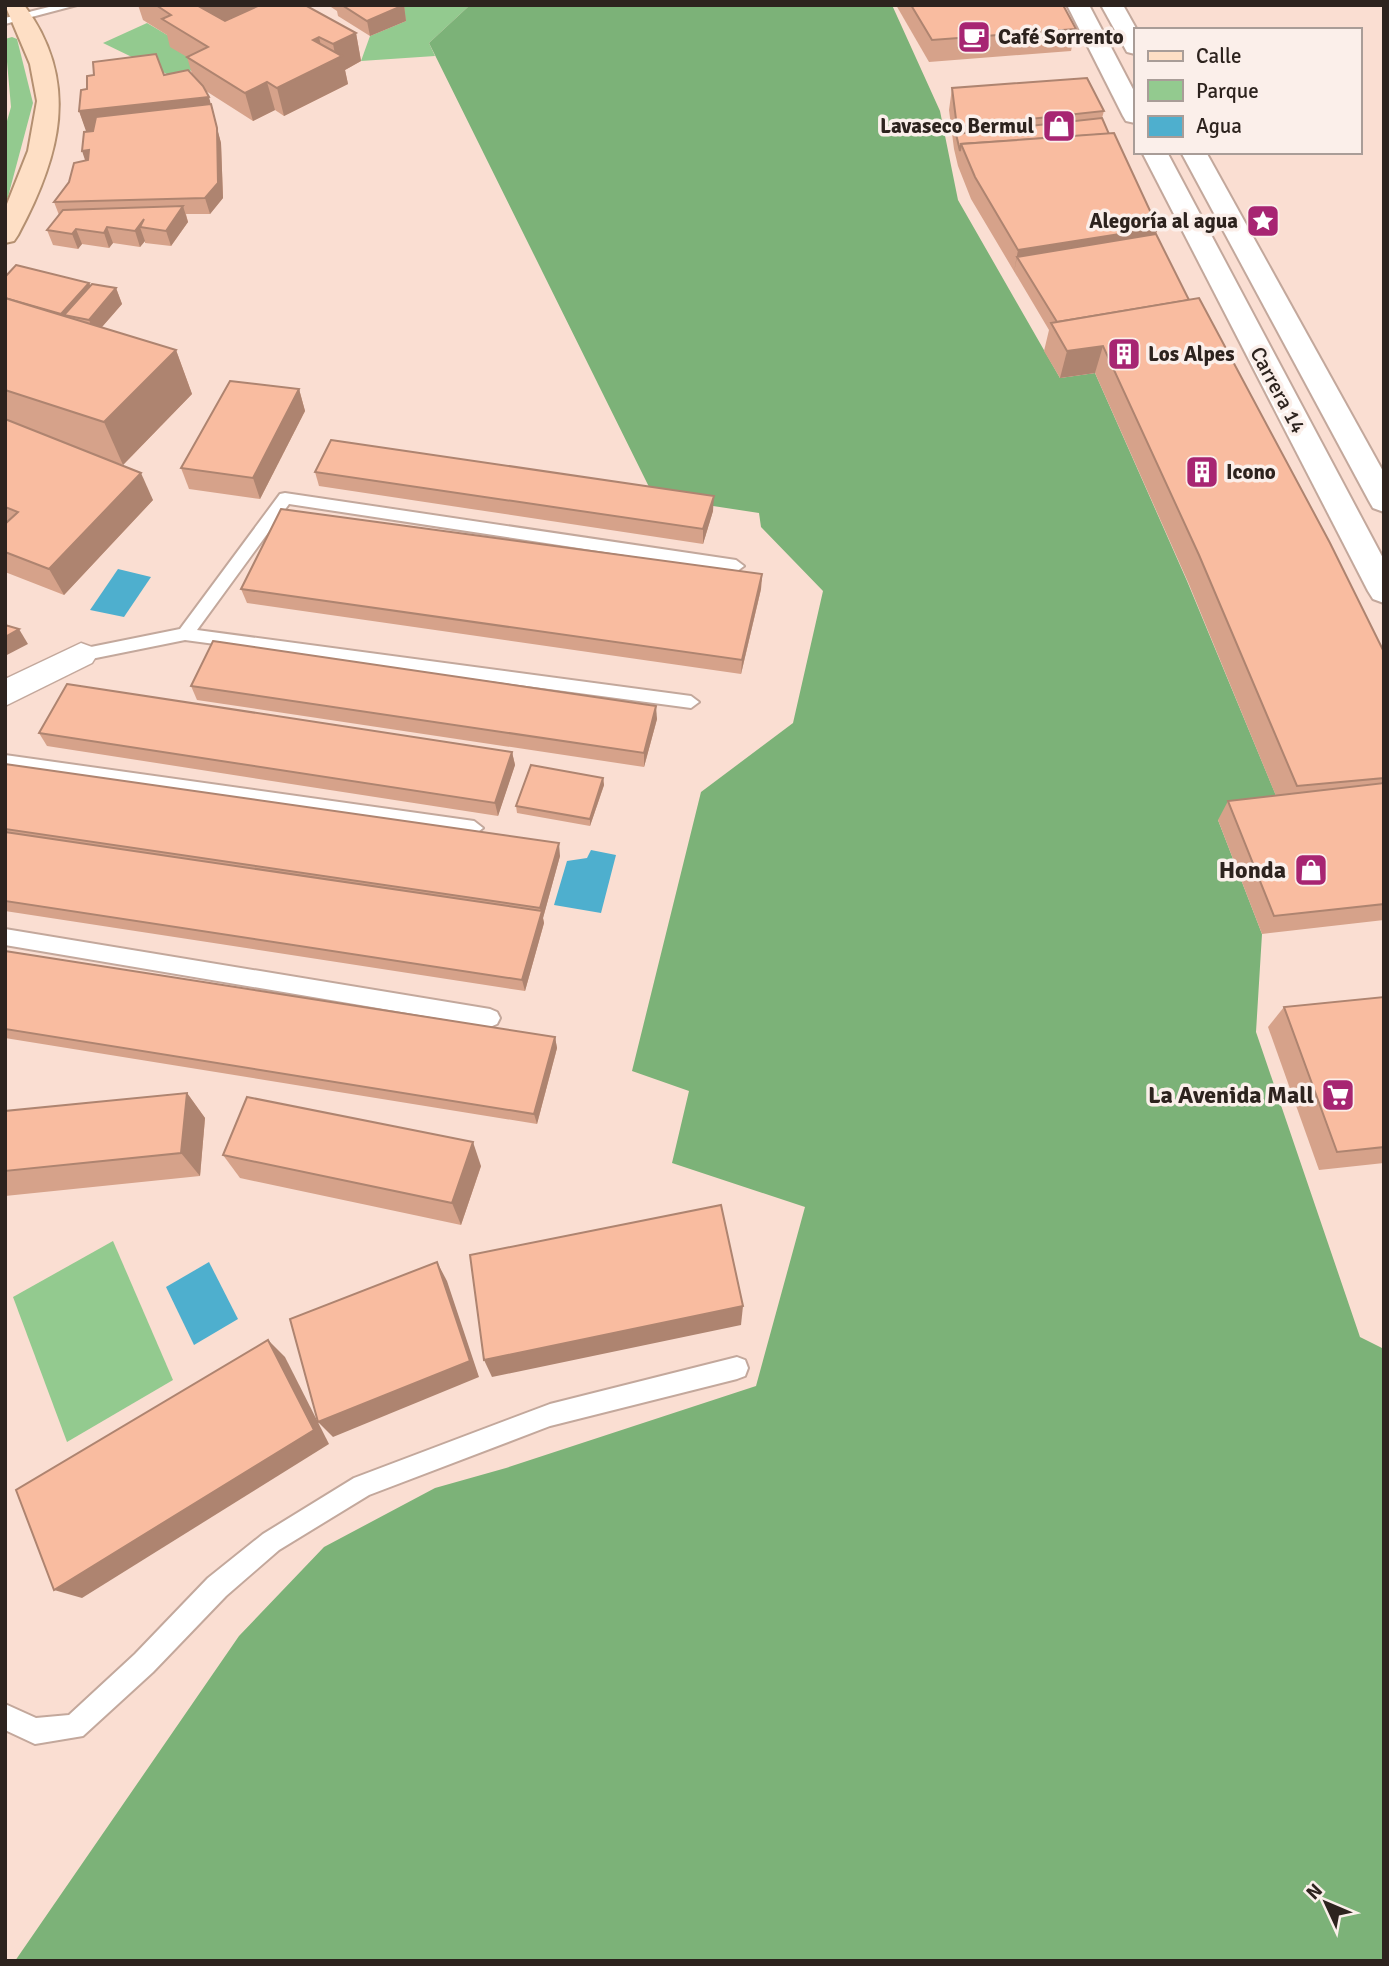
<svg xmlns="http://www.w3.org/2000/svg" width="1389" height="1966" viewBox="0 0 1389 1966" font-family="Signika,sans-serif">
<rect width="100%" height="100%" fill="#faded2"/>
<g fill="#93ca8f">
<polygon points="382,5 470,5 429,43 435,56 361,61 370,36 406,21"/>
<polygon points="147,23 179,42 204,67 171,76 103,43"/>
<polygon points="12,37 17,39 33,103 5,208 5,128 11,107 5,39"/>
<polygon points="113,1241 173,1380 67,1442 13,1297"/>
</g>
<polygon fill="#7cb278" points="470,5 892,5 940,111 958,200 1060,378 1095,373 1187,581 1282,810 1218,820 1262,934 1256,1032 1360,1337 1384,1349 1384,1961 15,1961 239,1636 324,1547 435,1488 506,1468 756,1386 805,1207 672,1163 689,1091 632,1071 701,792 793,723 823,591 761,527 759,513 654,497 429,43"/>
<g fill="#4eafce">
<polygon points="118,569 151,577 124,617 90,610"/>
<polygon points="591,850 616,855 601,913 554,905 567,861 587,858"/>
<polygon points="209,1262 238,1319 194,1345 166,1287"/>
</g>
<g fill="none" stroke-linecap="round" stroke-linejoin="round">
<defs>
<g id="lane">
<polygon points="57,5 77,5 5,24 5,18"/>
<polygon points="285,493 736,560 744,566 736,572 289,504 197,630 691,696 699,702 691,708 185,640 81,661 75,659 73,655 81,649 180,629 280,494"/>
<polygon points="5,755 474,821 483,828 474,835 5,769"/>
<polygon points="5,929 490,1009 497,1012 500,1018 497,1024 490,1027 5,945"/>
<polygon points="737,1357 745,1360 748,1368 745,1376 737,1379 550,1426 369,1495 279,1550 226,1596 153,1672 83,1736 35,1744 5,1730 5,1704 36,1718 69,1715 135,1654 208,1578 263,1534 354,1478 550,1404"/>
</g>
<polygon id="street" points="81,643 92,647 97,655 92,663 5,706 5,679"/>
<g id="secondary">
<polygon points="1067,5 1089,5 1135,93 1135,123 1126,121 1123,116"/>
<polygon points="1101,5 1123,5 1137,30 1135,54 1127,52"/>
<polygon points="1142,152 1167,152 1384,560 1384,603 1373,599 1368,591"/>
<polygon points="1181,152 1206,152 1384,473 1384,512 1373,508 1369,501"/>
</g>
<path id="primary" d="M 5,5 L 24,5 C 81,82 60,157 18,235 L 14,241 L 5,243 L 5,209 L 28,151 L 37,101 L 30,64 Z"/>
</defs>
<use href="#lane" stroke="#c3a89c" stroke-width="4"/>
<use href="#street" stroke="#c3a89c" stroke-width="3"/>
<use href="#secondary" stroke="#c3a89c" stroke-width="4"/>
<use href="#primary" stroke="#b49071" stroke-width="4"/>
<use href="#lane" fill="#fff" fill-rule="evenodd"/>
<use href="#street" fill="#fff" fill-rule="evenodd"/>
<use href="#secondary" fill="#fff" fill-rule="evenodd"/>
<use href="#primary" fill="#fedfc5" fill-rule="evenodd"/>
</g>
<g fill="#d6a28a">
<polygon points="138,5 305,5 356,33 361,61 345,70 348,84 284,116 275,110 253,121 206,91 221,143 223,198 210,214 186,214 188,222 171,246 145,243 145,241 140,247 113,243 109,248 82,244 78,249 53,245 47,230 59,215 54,202 85,161 87,132 79,111 164,75 192,74 187,57 170,47 167,35 143,20"/>
<polygon points="328,5 404,5 406,21 370,36 338,16 337,11"/>
<polygon points="896,5 1063,5 1076,29 1071,51 929,62"/>
<polygon points="952,88 1104,111 1102,118 1156,234 1189,300 1384,652 1384,920 1262,934 1218,820 1228,801 1276,796 1188,582 1095,373 1060,378 1044,351 1049,330 971,199 958,166 954,149 949,110"/>
<polygon points="5,277 89,283 90,285 116,288 122,304 101,328 176,350 192,394 123,465 106,459 153,500 64,595 5,572"/>
<polygon points="299,389 305,411 260,499 189,489 181,468"/>
<polygon points="315,472 713,511 703,544 319,486"/>
<polygon points="762,574 761,589 741,674 247,603 241,589"/>
<polygon points="191,686 657,719 644,767 197,700"/>
<polygon points="39,733 512,752 515,765 498,816 47,746"/>
<polygon points="5,764 560,856 543,918 544,923 525,991 5,911"/>
<polygon points="603,778 604,785 590,826 517,813 516,806"/>
<polygon points="5,951 555,1037 557,1048 537,1124 5,1038"/>
<polygon points="1384,997 1384,1163 1319,1170 1268,1027 1284,1007"/>
<polygon points="187,1093 205,1118 200,1176 5,1196 5,1111"/>
<polygon points="223,1155 481,1166 461,1225 240,1178"/>
</g>
<g fill="#ae8470">
<polygon points="203,5 269,5 208,34 200,7"/>
<polygon points="404,5 406,21 370,36 367,21"/>
<polygon points="356,33 361,61 345,70 348,84 284,116 277,88 336,59 333,44"/>
<polygon points="319,37 325,64 313,40"/>
<polygon points="267,82 275,110 253,121 245,93"/>
<polygon points="209,97 221,143 223,198 210,214 205,198 87,134 79,111"/>
<polygon points="89,150 87,166 82,151"/>
<polygon points="183,206 188,222 171,246 166,231"/>
<polygon points="144,219 140,227 145,241 140,247 135,231"/>
<polygon points="107,227 113,243 109,248 104,233"/>
<polygon points="1158,228 1151,250 1017,257 1014,272 1018,250"/>
<polygon points="76,229 82,244 78,249 72,234"/>
<polygon points="89,283 96,298 64,315 69,328 68,330 61,314"/>
<polygon points="116,288 122,304 95,335 89,320"/>
<polygon points="1103,346 1095,373 1060,378 1067,351"/>
<polygon points="176,350 192,394 123,465 104,422"/>
<polygon points="299,389 305,411 260,499 253,478"/>
<polygon points="141,473 153,500 64,595 49,569"/>
<polygon points="714,496 713,511 703,544 703,529"/>
<polygon points="762,574 761,589 741,674 742,660"/>
<polygon points="19,629 28,644 5,656 5,637"/>
<polygon points="656,706 657,719 644,767 644,753"/>
<polygon points="512,752 515,765 498,816 495,803"/>
<polygon points="603,778 604,785 590,826 590,819"/>
<polygon points="559,843 560,856 543,918 544,923 525,991 522,980 541,913 540,908"/>
<polygon points="555,1037 557,1048 537,1124 534,1114"/>
<polygon points="187,1093 205,1118 200,1176 181,1153"/>
<polygon points="473,1142 481,1166 461,1225 452,1203"/>
<polygon points="437,1262 447,1281 479,1377 333,1437 318,1422"/>
<polygon points="743,1306 741,1325 492,1377 484,1360"/>
<polygon points="268,1340 285,1357 329,1444 82,1598 54,1590"/>
</g>
<g fill="#f9bca0" stroke="#ae8470" stroke-width="2">
<polygon points="156,5 203,5 200,7 225,21 260,5 305,5 356,33 333,44 319,37 313,40 342,56 277,88 267,82 245,93 187,57 208,47 162,19 171,15"/>
<polygon points="342,5 404,5 367,21"/>
<polygon points="911,5 1063,5 1076,29 932,40"/>
<polygon points="156,54 164,75 188,70 203,86 209,97 79,111 81,90 87,89 87,76 94,75 93,62"/>
<polygon points="1087,78 1104,111 957,127 952,88"/>
<polygon points="211,104 217,128 218,183 205,198 54,202 69,182 74,163 88,160 89,150 82,151 84,132 93,131 96,117"/>
<polygon points="1102,118 1109,134 961,144 960,151 956,134"/>
<polygon points="1114,133 1158,228 1018,250 975,177 961,144"/>
<polygon points="183,206 166,231 140,227 144,219 135,231 107,227 104,233 76,229 72,234 47,230 63,210"/>
<polygon points="1156,234 1189,300 1057,322 1017,257"/>
<polygon points="16,265 89,283 61,314 5,298 5,277"/>
<polygon points="92,284 116,288 89,320 64,315"/>
<polygon points="5,298 176,350 104,422 5,390"/>
<polygon points="1199,298 1330,543 1384,652 1384,778 1297,786 1199,555 1103,346 1067,351 1051,323"/>
<polygon points="230,381 299,389 253,478 181,468"/>
<polygon points="5,419 141,473 49,569 5,552 5,524 18,512 5,507"/>
<polygon points="331,440 714,496 703,529 315,472"/>
<polygon points="281,509 762,574 742,660 241,589"/>
<polygon points="5,625 19,629 5,637"/>
<polygon points="213,641 656,706 644,753 191,686"/>
<polygon points="67,684 512,752 495,803 39,733"/>
<polygon points="5,764 559,843 540,908 5,829"/>
<polygon points="531,765 603,778 590,819 516,806"/>
<polygon points="1384,783 1384,904 1274,916 1228,801"/>
<polygon points="5,832 542,911 522,980 5,901"/>
<polygon points="5,951 555,1037 534,1114 5,1029"/>
<polygon points="1384,997 1384,1147 1337,1152 1284,1007"/>
<polygon points="187,1093 181,1153 5,1171 5,1111"/>
<polygon points="247,1097 473,1142 452,1203 223,1155"/>
<polygon points="721,1205 743,1306 484,1360 470,1255"/>
<polygon points="437,1262 470,1361 318,1422 290,1319"/>
<polygon points="268,1340 314,1430 54,1590 16,1490"/>
</g>
<defs>
<symbol id="cafe-square" viewBox="-11 -11 22 22"><rect x="-9" y="-9" width="18" height="18" rx="4" fill="#a72572" stroke="#fbefea"/><path d="M-5.5-4.5H6V0H3Q3 3.5 0 3.5H-2.5Q-5.5 3.5-5.5 0ZM3-3.2v2h1.7v-2ZM-6 4.5H4V6H-6Z" fill="#fff"/></symbol>
<symbol id="shop-square" viewBox="-11 -11 22 22"><rect x="-9" y="-9" width="18" height="18" rx="4" fill="#a72572" stroke="#fbefea"/><path d="M-5-2.5h2.3a2.7 3.5 0 0 1 5.4 0H5L5.5 6h-11ZM-1.5-2.5h3a1.5 2.3 0 0 0-3 0Z" fill="#fff"/></symbol>
<symbol id="sight-square" viewBox="-11 -11 22 22"><rect x="-9" y="-9" width="18" height="18" rx="4" fill="#a72572" stroke="#fbefea"/><path d="M0-6L1.8-2.2L6-1.7L2.9 1.2L3.7 5.4L0 3.3L-3.7 5.4L-2.9 1.2L-6-1.7L-1.8-2.2Z" fill="#fff"/></symbol>
<symbol id="building-square" viewBox="-11 -11 22 22"><rect x="-9" y="-9" width="18" height="18" rx="4" fill="#a72572" stroke="#fbefea"/><path d="M-4-6H4V6H1V3H-1V6H-4ZM-2.5-4.3h1.7v1.8h-1.7ZM.8-4.3h1.7v1.8H.8ZM-2.5-1h1.7V.8h-1.7ZM.8-1h1.7V.8H.8Z" fill="#fff"/></symbol>
<symbol id="supermarket-square" viewBox="-11 -11 22 22"><rect x="-9" y="-9" width="18" height="18" rx="4" fill="#a72572" stroke="#fbefea"/><path d="M-6-5.5h2.5l.6 2H6L4.5 2H-2.5L-4.4-4H-6ZM-1.5 3.2a1.3 1.3 0 1 0 .1 0ZM3 3.2a1.3 1.3 0 1 0 .1 0Z" fill="#fff"/></symbol>
</defs>
<g fill-rule="evenodd">
<use href="#cafe-square" x="955" y="18" width="38" height="38"/>
<use href="#shop-square" x="1040" y="107" width="38" height="38"/>
<use href="#sight-square" x="1244" y="202" width="38" height="38"/>
<use href="#building-square" x="1105" y="335" width="38" height="38"/>
<use href="#building-square" x="1183" y="453" width="38" height="38"/>
<use href="#shop-square" x="1292" y="851" width="38" height="38"/>
<use href="#supermarket-square" x="1319" y="1076" width="38" height="38"/>
</g>
<g text-anchor="middle" stroke-width="7" stroke-linejoin="round" paint-order="stroke">
<g font-size="21" font-weight="bold" fill="#2d231e" stroke="#fbefea" text-anchor="start">
<text x="998" y="44">Café Sorrento</text>
<text x="1034" y="133" text-anchor="end">Lavaseco Bermul</text>
<text x="1238" y="228" text-anchor="end">Alegoría al agua</text>
<text x="1148" y="361">Los Alpes</text>
<text x="1226" y="479">Icono</text>
</g>
<g font-size="21" fill="#2d231e" stroke="#fbefea">
<text transform="translate(1278 390) rotate(62)" y="7">Carrera 14</text>
</g>
<g font-size="24" font-weight="bold" fill="#2d231e" stroke="#fbefea" text-anchor="end">
<text x="1286" y="878">Honda</text>
<text x="1314" y="1103">La Avenida Mall</text>
</g>
</g>
<rect width="1389" height="1966" fill="none" stroke="#2d231e" stroke-width="14"/>
<rect x="1134" y="28" width="228" height="126" fill="#fbefea" stroke="#a99d98" stroke-width="2"/>
<rect x="1148" y="51" width="35" height="10" fill="#fedfc5" stroke="#a99d98" stroke-width="2"/>
<text x="1196" y="63" font-size="21" fill="#2d231e">Calle</text>
<rect x="1148" y="80" width="35" height="21" fill="#93ca8f" stroke="#a99d98" stroke-width="2"/>
<text x="1196" y="98" font-size="21" fill="#2d231e">Parque</text>
<rect x="1148" y="116" width="35" height="21" fill="#4eafce" stroke="#a99d98" stroke-width="2"/>
<text x="1196" y="133" font-size="21" fill="#2d231e">Agua</text>
<g transform="translate(1326 1903) rotate(314)" stroke="#fbefea" stroke-width="5" paint-order="stroke">
<path d="M0-5L12 26L0 18L-12 26Z" fill="#2d231e"/>
<text y="-10" font-size="19" font-weight="bold" text-anchor="middle" fill="#2d231e">N</text>
</g>
</svg>
